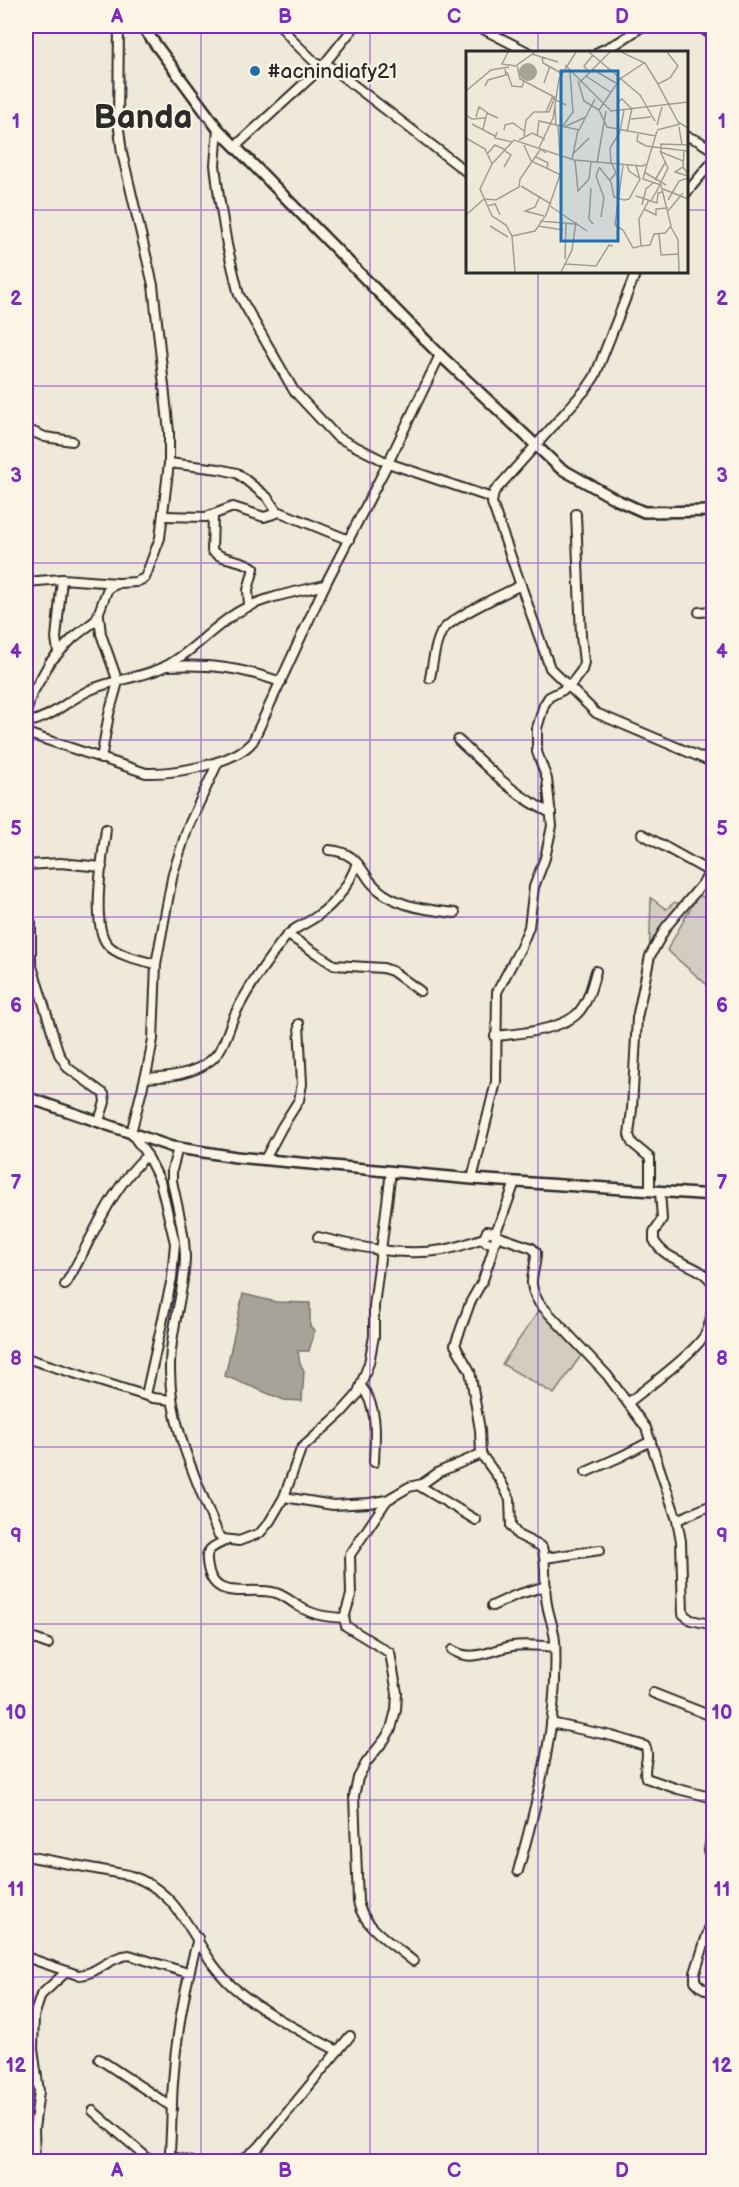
<svg xmlns="http://www.w3.org/2000/svg" width="739" height="2187" viewBox="0 0 739 2187" font-family="'Balsamiq Sans',sans-serif">
<rect width="100%" height="100%" fill="#efe9da"/>
<filter id="ink" filterUnits="userSpaceOnUse"><feTurbulence type="fractalNoise" baseFrequency=".0167" numOctaves="2"/><feDisplacementMap in="SourceGraphic" scale="12" xChannelSelector="R" yChannelSelector="G"/><feConvolveMatrix kernelMatrix="1 2 1 2 8 2 1 2 1" color-interpolation-filters="sRGB"/></filter>
<g filter="url(#ink)">
<g fill="#d2cdc0" stroke="#7e7c76" stroke-width="1.5">
<polygon points="698,895 713,901 713,990 667,950"/>
<polygon points="651,898 666,909 675,902 686,907 649,962"/>
<polygon points="540,1309 582,1354 554,1394 502,1364"/>
</g>
<polygon fill="#a6a399" stroke="#75736d" stroke-width="1.5" points="243,1294 276,1302 310,1303 310,1327 315,1330 309,1351 298,1351 300,1364 304,1371 302,1401 284,1400 225,1376"/>
<g fill="none" stroke-linecap="round" stroke-linejoin="round">
<defs>
<g id="minor">
<polyline points="281,26 294,42 321,68"/>
<polyline points="477,26 528,52"/>
<polyline points="598,52 619,42 643,26"/>
<polyline points="325,63 468,173"/>
<polyline points="218,129 215,165 219,197 227,245 239,295 294,391 337,437 388,463 492,498"/>
<polyline points="686,136 699,141 714,151"/>
<polyline points="237,145 321,68 355,26"/>
<polyline points="686,193 714,160"/>
<polyline points="636,272 595,376 587,388 494,492 492,503 550,668 596,713 714,763"/>
<polyline points="26,429 45,437 72,441"/>
<polyline points="169,463 219,469 237,473 267,497 277,512"/>
<polyline points="164,516 206,517 233,507 264,517 280,512 349,540"/>
<path d="M 213,516 L 212,551 C 223,561 242,558 254,568 L 248,590 L 249,606"/>
<polyline points="26,582 62,579 117,583"/>
<polyline points="699,612 714,611"/>
<polyline points="99,616 101,634 118,682 109,714 101,759"/>
<polyline points="58,652 56,638 62,579"/>
<path d="M 166,666 C 211,664 238,667 281,682"/>
<path d="M 430,678 C 433,664 434,646 441,633 C 448,618 504,594 521,585"/>
<polyline points="26,713 32,694 50,662 73,638 96,620 108,588 119,583 136,582 145,578 160,538 169,463 169,432 153,285 122,153 118,121 119,26"/>
<path d="M 26,723 C 56,716 64,702 90,690 C 114,679 141,678 164,667 C 192,653 211,628 238,612 C 263,597 296,592 325,585"/>
<path d="M 26,733 L 146,773 C 174,774 235,764 253,741 L 325,585 L 388,463 L 440,355"/>
<path d="M 458,740 C 487,767 515,797 551,813"/>
<path d="M 106,829 C 103,855 90,926 108,945 C 118,956 141,960 156,964"/>
<polyline points="642,834 710,872"/>
<path d="M 329,850 C 365,853 359,878 384,894 C 405,908 431,910 455,913"/>
<polyline points="26,865 60,863 102,867"/>
<polyline points="31,923 31,963 59,1054 68,1068 104,1094 105,1102 99,1121"/>
<polyline points="288,935 334,965 383,968 392,971 420,991"/>
<path d="M 495,1036 C 517,1034 560,1030 577,1014 C 588,1003 592,986 596,971"/>
<path d="M 145,1078 C 167,1077 193,1075 211,1060 C 225,1049 228,1028 236,1012 C 249,987 266,962 284,939 C 293,927 305,925 317,916 C 336,903 349,885 357,863"/>
<path d="M 178,1148 L 172,1170 L 172,1181 C 177,1206 185,1233 185,1258 C 184,1295 170,1330 170,1367 C 169,1426 197,1480 218,1534 L 223,1539 L 239,1541 L 260,1533 L 270,1521 L 284,1497 L 301,1449 L 341,1413 L 357,1395 L 369,1363 L 374,1336 L 374,1306 L 391,1171"/>
<polyline points="265,1159 282,1127 299,1100 302,1084 299,1024"/>
<polyline points="472,1179 496,1082 497,992 521,947 529,927 534,887 545,858 552,826 547,779 537,752 537,728 544,705 549,697 569,687 582,670 584,662 581,636 576,514"/>
<polyline points="650,1191 650,1158 632,1143 629,1135 632,1109 637,1018 650,956 666,927 703,883 714,866"/>
<polyline points="495,1233 502,1218 515,1182"/>
<path d="M 497,1236 L 532,1248 L 536,1252 C 536,1275 525,1279 539,1303 L 607,1375 L 646,1428 L 677,1520 L 681,1541 L 683,1614 L 691,1620 L 714,1625"/>
<path d="M 318,1237 C 359,1247 400,1257 443,1250 C 457,1248 471,1242 484,1238"/>
<path d="M 494,1243 L 486,1242 L 484,1238 L 487,1231 L 495,1233 L 496,1240 L 494,1243 L 492,1253 L 483,1280 L 470,1303 L 455,1345 L 470,1371 L 480,1430 L 481,1454 L 500,1480 L 510,1499 L 511,1526 L 518,1535 L 542,1547 C 547,1563 544,1580 546,1597 C 547,1612 554,1626 555,1641 C 559,1719 539,1796 518,1871"/>
<path d="M 65,1285 C 93,1239 107,1193 147,1155"/>
<polyline points="26,1358 153,1398 172,1400"/>
<path d="M 361,1386 C 379,1408 375,1436 374,1462"/>
<polyline points="146,1395 172,1278 175,1243 160,1181 147,1155 131,1133 148,1066 153,1039 156,964 173,873 188,827 218,762"/>
<path d="M 628,1403 C 646,1388 699,1350 707,1331 C 713,1316 713,1300 713,1284 C 700,1262 666,1264 654,1240 L 654,1232 L 662,1219 L 660,1191"/>
<polyline points="586,1472 622,1456 651,1441"/>
<polyline points="418,1485 476,1520"/>
<polyline points="284,1497 333,1505 369,1503 387,1500 409,1487 422,1484 439,1472 481,1454"/>
<path d="M 387,1500 L 350,1555 L 351,1595 L 344,1618 L 346,1626 L 390,1653 L 397,1693 L 396,1710 L 391,1729 L 385,1739 L 366,1763 L 358,1778 L 354,1796 L 358,1902 C 363,1927 394,1945 413,1961"/>
<polyline points="677,1520 714,1504"/>
<path d="M 227,1540 C 217,1545 205,1548 207,1561 C 211,1605 248,1585 276,1593 C 285,1596 292,1602 300,1607 C 315,1616 328,1617 344,1618"/>
<polyline points="545,1558 600,1550"/>
<polyline points="492,1606 516,1595 546,1586"/>
<polyline points="26,1636 48,1644"/>
<path d="M 452,1650 C 472,1663 491,1650 512,1646 C 526,1644 541,1646 555,1647"/>
<polyline points="653,1693 714,1717"/>
<path d="M 551,1723 L 612,1736 L 645,1746 C 651,1756 642,1767 646,1778 L 678,1789 L 714,1798"/>
<polyline points="714,1819 709,1851 714,1862"/>
<path d="M 26,1856 L 128,1875 C 187,1892 192,1950 232,1986 C 263,2013 302,2032 338,2051"/>
<polyline points="714,1913 695,1973 695,1981 701,1987 714,1994"/>
<path d="M 26,1957 L 78,1975 C 96,1975 110,1956 129,1955 L 188,1973"/>
<polyline points="99,2059 172,2107"/>
<polyline points="93,2111 152,2162"/>
<polyline points="169,2156 192,2162"/>
<polyline points="35,2162 34,2129 39,2091 33,2049 34,2016 41,1995 66,1972"/>
<path d="M 169,2162 C 172,2136 171,2109 173,2083 C 176,2034 185,1986 198,1938"/>
<polyline points="239,2162 259,2147 350,2036"/>
</g>
<g id="tertiary">
<polyline points="142,26 218,129 440,355 560,468 617,500 644,512 714,511"/>
<polyline points="701,26 714,36"/>
<polyline points="26,1097 172,1147 236,1157 472,1179 714,1195"/>
</g>
</defs>
<use href="#minor" stroke="#2b2b2b" stroke-width="12"/>
<use href="#tertiary" stroke="#2b2b2b" stroke-width="14"/>
<use href="#minor" stroke="#fcf5e5" stroke-width="8"/>
<use href="#tertiary" stroke="#fcf5e5" stroke-width="9"/>
</g>
</g>
<path fill="none" stroke="#7b2cbf" stroke-width="1.5" stroke-opacity="0.55" d="M 201,26 L 201,2162M 370,26 L 370,2162M 538,26 L 538,52M 26,210 L 468,210M 686,210 L 714,210M 538,272 L 538,2162M 26,386 L 714,386M 26,563 L 714,563M 26,740 L 714,740M 26,917 L 714,917M 26,1094 L 714,1094M 26,1270 L 714,1270M 26,1447 L 714,1447M 26,1624 L 714,1624M 26,1800 L 714,1800M 26,1977 L 714,1977"/>
<circle fill="#1f6fb2" stroke="#fcf5e5" stroke-width="2" cx="255" cy="71" r="6"/>
<g text-anchor="middle" stroke-width="4.5" stroke-linejoin="round" paint-order="stroke">
<g font-size="21" fill="#2b2b2b" stroke="#fcf5e5" text-anchor="start">
<text x="267" y="78">#acnindiafy21</text>
</g>
<g font-size="33" font-weight="bold" fill="#2b2b2b" stroke="#fcf5e5">
<text x="143" y="128">Banda</text>
</g>
</g>
<g transform="translate(466 51)">
<rect width="222" height="222" fill="#efe9da"/>
<path d="M53 21a9 9 0 1 1 18 0a9 9 0 1 1-18 0Z" fill="#a6a399"/>
<path fill="none" stroke="#a19d94" stroke-width="1.5" d="M 42,1 L 36,13 L 50,15M 69,1 L 51,14 L 54,28 L 90,47M 123,1 L 174,44 L 189,70M 155,1 L 179,12 L 192,33M 201,1 L 212,15 L 204,27 L 192,33 L 212,71 L 222,77M 66,3 L 92,11M 76,6 L 77,12 L 95,22M 178,12 L 154,28 L 133,59 L 141,76 L 190,85M 99,14 L 145,60 L 222,51M 126,18 L 150,32M 41,21 L 46,35 L 56,36 L 58,30M 123,21 L 118,15 L 127,4M 120,25 L 144,41M 112,30 L 118,50 L 133,59M 114,31 L 144,1M 78,32 L 84,15M 19,35 L 22,29 L 40,24 L 39,18M 0,40 L 25,19 L 43,16M 151,51 L 156,48 L 165,57M 89,56 L 90,75M 80,61 L 86,47 L 100,54M 0,64 L 6,68 L 19,67M 10,66 L 13,56 L 22,62M 165,68 L 185,66M 6,73 L 29,85M 191,74 L 196,56M 96,76 L 107,61 L 104,21M 98,76 L 120,66M 213,76 L 216,94M 17,78 L 21,62 L 32,67M 38,79 L 39,74 L 47,72 L 58,80M 191,79 L 214,73M 31,81 L 29,87 L 46,91M 161,81 L 166,57M 172,83 L 171,90 L 180,95 L 222,100M 58,85 L 60,69 L 68,61 L 83,61 L 89,46M 71,85 L 73,70 L 113,79 L 129,48M 0,87 L 19,98 L 26,113M 53,89 L 66,82 L 79,88M 58,94 L 65,110 L 95,124M 194,100 L 202,117 L 194,133M 218,100 L 217,116 L 222,123M 22,102 L 29,94 L 40,99M 80,102 L 73,97 L 87,67 L 93,28 L 110,1M 106,104 L 123,87M 70,106 L 82,112 L 81,117M 106,109 L 112,79M 109,109 L 112,140 L 123,128 L 125,111M 217,110 L 195,101 L 195,93 L 222,94M 131,112 L 140,60M 145,113 L 144,97 L 154,81 L 158,59M 157,114 L 149,174 L 157,179 L 167,197 L 175,195 L 173,168 L 183,149M 161,114 L 163,120 L 173,127M 38,116 L 45,104 L 39,100M 133,116 L 145,131 L 148,146 L 158,149 L 163,148 L 174,128 L 170,115M 217,116 L 209,121 L 222,125M 133,117 L 130,125 L 138,147 L 135,166M 178,121 L 200,134M 144,129 L 150,122 L 146,113M 189,129 L 199,112M 55,135 L 85,153M 125,137 L 123,168 L 127,173M 197,138 L 222,148M 74,145 L 69,156 L 59,160 L 78,165M 170,145 L 191,152 L 192,142 L 197,141M 202,149 L 213,130 L 222,127M 185,150 L 194,134M 176,154 L 180,138 L 188,131M 21,155 L 29,153 L 34,164M 84,155 L 121,180M 178,158 L 190,164 L 190,158 L 202,157M 202,160 L 217,142M 0,164 L 18,148 L 30,149 L 53,136 L 54,128 L 74,99M 74,170 L 109,173M 24,175 L 42,186M 72,175 L 97,179M 205,176 L 212,189 L 213,221M 193,183 L 195,204 L 213,203M 46,185 L 69,180 L 80,164 L 95,121 L 92,75M 175,195 L 184,194 L 188,183 L 199,182 L 205,175 L 195,134 L 177,128 L 181,113M 99,208 L 100,173M 99,213 L 130,215 L 143,194 L 147,195M 49,221 L 46,185 L 40,174 L 26,165 L 14,138 L 26,113 L 48,89 L 108,109 L 176,115 L 181,113 L 191,80M 95,221 L 106,199 L 110,171"/>
<path fill="#1f6fb2" fill-opacity="0.15" stroke="#1f6fb2" stroke-width="3" d="M 95,20 L 152,20 L 152,190 L 95,190 Z"/>
<rect width="222" height="222" fill="none" stroke="#2b2b2b" stroke-width="3"/>
</g>
<rect width="739" height="2187" fill="none" stroke="#fcf5e5" stroke-width="66"/>
<rect x="33" y="33" width="673" height="2121" fill="none" stroke="#7b2cbf" stroke-width="2"/>
<g font-size="20" text-anchor="middle" font-weight="bold" fill="#7b2cbf">
<text x="117" y="23">A</text>
<text x="285" y="23">B</text>
<text x="454" y="23">C</text>
<text x="622" y="23">D</text>
<text x="16" y="128">1</text>
<text x="722" y="128">1</text>
<text x="16" y="305">2</text>
<text x="722" y="305">2</text>
<text x="16" y="482">3</text>
<text x="722" y="482">3</text>
<text x="16" y="658">4</text>
<text x="722" y="658">4</text>
<text x="16" y="835">5</text>
<text x="722" y="835">5</text>
<text x="16" y="1012">6</text>
<text x="722" y="1012">6</text>
<text x="16" y="1189">7</text>
<text x="722" y="1189">7</text>
<text x="16" y="1365">8</text>
<text x="722" y="1365">8</text>
<text x="16" y="1542">9</text>
<text x="722" y="1542">9</text>
<text x="16" y="1719">10</text>
<text x="722" y="1719">10</text>
<text x="16" y="1896">11</text>
<text x="722" y="1896">11</text>
<text x="16" y="2072">12</text>
<text x="722" y="2072">12</text>
<text x="117" y="2177">A</text>
<text x="285" y="2177">B</text>
<text x="454" y="2177">C</text>
<text x="622" y="2177">D</text>
</g>
</svg>
